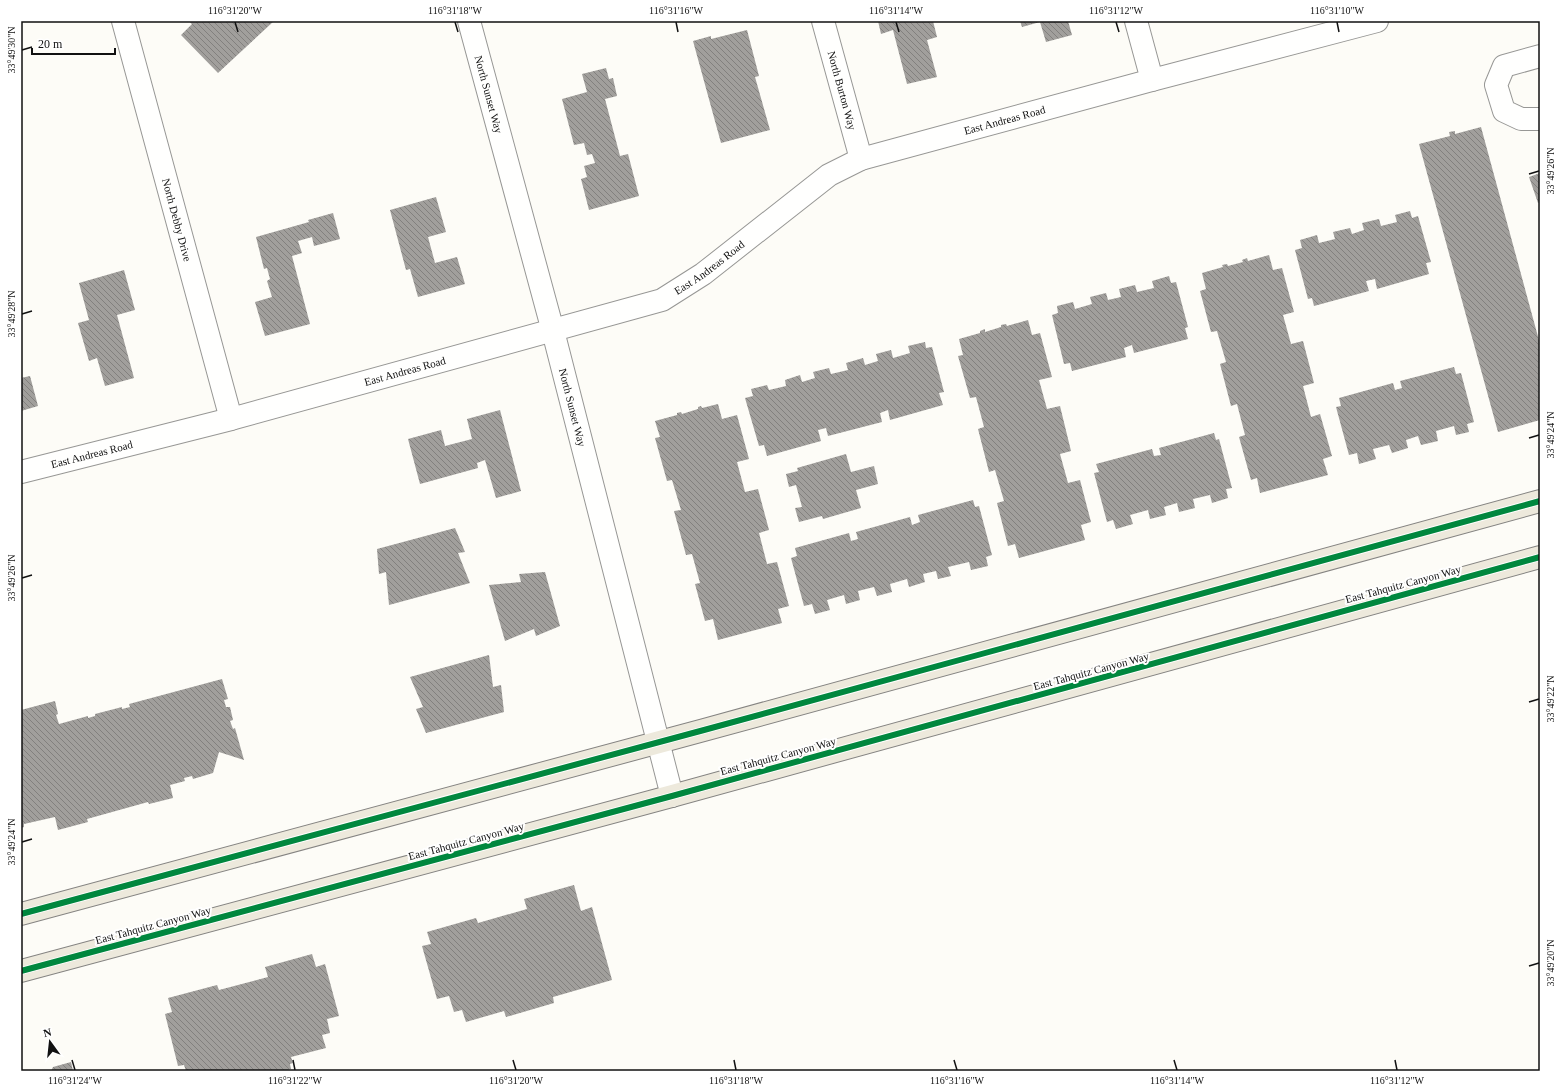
<svg xmlns="http://www.w3.org/2000/svg" width="1561" height="1092" viewBox="0 0 1561 1092" font-family="'Times New Roman',serif">
<defs>
<pattern id="building-back-hatch" width="6" height="6" patternUnits="userSpaceOnUse"><rect width="6" height="6" fill="#a19f9c"/><path d="M-1 5l2 2M0 0l6 6M5-1l2 2" fill="none" stroke="#82807e"/></pattern>
</defs>
<rect width="100%" height="100%" fill="#fdfcf7"/>
<g fill="url(#building-back-hatch)">
<polygon points="189,21 274,21 218,73 181,35 192,24"/>
<polygon points="878,21 933,21 937,37 927,40 937,77 907,84 893,30 881,34"/>
<polygon points="1020,21 1068,21 1072,35 1046,42 1040,22 1022,27"/>
<polygon points="747,30 759,76 755,77 770,130 721,143 693,41 711,36 711,39"/>
<polygon points="606,68 609,79 613,78 617,96 605,99 620,156 628,154 639,196 589,210 581,179 587,177 584,166 595,163 592,154 587,155 584,143 574,145 562,99 587,92 582,74"/>
<polygon points="1481,127 1540,344 1540,420 1498,432 1419,144 1450,136 1449,132 1455,131 1455,134"/>
<polygon points="1540,173 1540,202 1538,203 1529,177"/>
<polygon points="436,197 446,232 428,237 435,263 457,257 465,284 418,297 410,269 406,270 390,210"/>
<polygon points="1410,211 1412,218 1418,216 1431,262 1426,263 1429,274 1377,289 1375,279 1366,281 1369,291 1314,306 1312,298 1308,299 1295,250 1302,248 1300,240 1317,235 1319,243 1335,239 1333,232 1350,228 1352,234 1364,230 1362,223 1379,219 1381,226 1397,222 1395,215"/>
<polygon points="333,213 340,239 314,246 312,237 298,241 302,253 292,256 310,324 265,336 255,302 272,297 267,281 270,279 267,268 264,269 256,237 309,222 308,220"/>
<polygon points="1269,255 1273,270 1282,268 1294,312 1283,315 1291,344 1303,341 1314,383 1303,386 1311,417 1320,414 1332,456 1323,459 1328,475 1260,493 1257,478 1251,480 1239,437 1245,435 1237,404 1231,406 1220,364 1226,362 1217,331 1211,332 1200,291 1206,289 1202,273 1223,267 1222,265 1227,264 1228,266 1243,262 1242,260 1247,258 1248,261"/>
<polygon points="124,270 135,310 117,315 134,378 105,386 97,358 89,361 78,323 89,320 79,283"/>
<polygon points="1169,276 1171,283 1176,282 1188,327 1185,328 1188,339 1134,353 1132,345 1124,348 1126,357 1072,371 1070,363 1064,364 1052,315 1058,313 1057,306 1073,302 1075,309 1092,304 1090,297 1106,293 1108,300 1121,297 1119,289 1135,285 1137,292 1154,288 1152,281"/>
<polygon points="1028,320 1032,335 1040,333 1052,377 1039,380 1047,409 1060,406 1071,451 1060,454 1068,483 1080,480 1091,522 1081,525 1085,540 1019,558 1015,544 1008,546 997,503 1004,501 995,470 989,472 978,429 984,427 976,397 970,398 958,356 963,355 959,339 980,333 980,331 985,329 985,332 1001,327 1001,325 1006,324 1007,326"/>
<polygon points="925,342 926,348 932,347 944,392 939,393 943,405 890,420 888,410 880,413 882,422 828,436 826,428 818,430 821,441 767,456 764,445 759,446 745,398 753,396 751,389 767,385 769,390 786,386 785,380 800,375 802,382 815,378 813,372 829,368 831,374 848,370 846,363 863,358 865,365 878,361 876,354 891,350 893,358 910,353 908,346"/>
<polygon points="1454,367 1456,374 1461,373 1474,422 1467,424 1469,432 1456,435 1454,426 1436,431 1438,441 1421,445 1418,436 1406,440 1408,448 1392,453 1389,445 1373,449 1376,459 1359,464 1357,453 1349,455 1336,407 1341,406 1339,398 1393,383 1395,390 1402,388 1400,381"/>
<polygon points="30,376 38,406 21,411 21,378"/>
<polygon points="718,404 722,419 737,415 749,459 737,462 745,492 758,489 769,530 759,533 767,564 777,562 789,606 778,609 782,623 718,640 713,619 705,621 695,584 700,583 692,554 686,555 674,511 681,510 672,480 667,481 655,438 660,437 655,421 677,415 677,413 681,412 682,414 698,409 698,407 701,406 702,408"/>
<polygon points="500,410 521,491 496,498 485,460 477,463 478,468 420,484 408,439 441,430 445,446 472,439 467,419"/>
<polygon points="1214,433 1216,440 1219,439 1232,488 1226,489 1228,498 1212,503 1210,495 1193,499 1195,508 1179,512 1177,503 1164,507 1166,515 1150,519 1148,510 1130,515 1133,524 1116,529 1113,520 1107,522 1094,473 1099,472 1096,464 1152,449 1154,456 1161,455 1159,448"/>
<polygon points="846,454 851,472 874,466 878,484 856,490 861,508 823,519 822,516 799,522 795,508 802,507 796,485 789,487 786,474 798,471 797,468"/>
<polygon points="973,500 975,507 979,506 992,555 986,557 988,566 971,570 969,562 948,567 951,576 938,579 936,571 923,574 925,582 909,587 907,579 890,584 892,592 877,596 874,587 858,591 860,600 846,604 844,595 827,600 830,610 815,614 812,604 804,606 791,558 797,556 795,548 849,533 851,541 858,539 856,532 910,517 912,525 920,522 918,515"/>
<polygon points="455,528 465,552 458,553 470,583 389,605 386,572 379,574 377,549"/>
<polygon points="545,572 560,626 536,636 534,629 505,641 489,585 521,582 519,574"/>
<polygon points="489,655 493,687 501,685 504,712 426,733 416,709 423,707 410,677"/>
<polygon points="222,679 228,699 224,700 226,707 230,707 233,720 230,721 233,729 235,728 244,760 219,752 213,773 193,779 192,776 184,778 185,781 170,785 173,798 149,804 148,802 87,819 88,822 58,830 55,817 24,824 24,827 21,828 21,710 55,701 58,714 56,715 59,724 88,716 88,718 95,716 95,714 122,707 122,709 130,707 129,704"/>
<polygon points="574,885 581,911 592,907 612,980 553,997 554,1003 506,1017 504,1011 466,1022 462,1010 454,1012 449,996 437,999 422,946 431,944 427,932 476,918 478,923 527,909 524,899"/>
<polygon points="312,954 316,967 325,964 339,1016 327,1019 330,1033 322,1035 326,1048 291,1057 293,1063 290,1064 291,1069 285,1071 186,1071 184,1065 178,1066 165,1014 172,1012 168,998 217,985 219,990 268,977 265,967"/>
<polygon points="71,1062 73,1071 51,1071 53,1067"/>
</g>
<g fill="none" stroke-linecap="round" stroke-linejoin="round">
<defs>
<g id="minor">
<path id="s1" d="M 123,21 L 231,419"/>
<path id="s2" d="M 469,21 L 553,331 L 672,796"/>
<path id="s3" d="M 823,21 L 861,159"/>
<polyline points="1136,21 1152,80"/>
<polyline points="1540,56 1504,66 1496,85 1504,111 1521,119 1540,119"/>
<path id="s4" d="M 21,472 L 231,419 L 662,300 L 703,274 L 829,175 L 861,159 L 1152,80 L 1377,21"/>
</g>
<g id="major">
<polyline points="21,914 704,730 1540,501"/>
<polyline points="21,971 672,796 1540,557"/>
</g>
</defs>
<use href="#minor" stroke="#979795" stroke-width="24"/>
<use href="#major" stroke="#858482" stroke-width="24"/>
<use href="#minor" stroke="#fffffe" stroke-width="22"/>
<use href="#major" stroke="#ede9dc" stroke-width="22"/>
<defs>
<g id="cycleway">
<polyline points="21,914 704,730 1540,501"/>
<polyline points="21,971 672,796 1540,557"/>
</g>
</defs>
<use href="#cycleway" stroke="#fff" stroke-width="8"/>
<use href="#cycleway" stroke="#00873e" stroke-width="6"/>
</g>
<path fill="none" stroke="#111" stroke-width="1.5" d="M 235,22 L 238,32M 455,22 L 458,32M 676,22 L 678,32M 896,22 L 899,32M 1116,22 L 1119,32M 1337,22 L 1339,32M 22,50 L 32,47M 1529,174 L 1539,171M 22,314 L 32,311M 1529,438 L 1539,435M 22,578 L 32,575M 1529,702 L 1539,699M 22,842 L 32,839M 1529,966 L 1539,963M 72,1060 L 75,1070M 293,1060 L 295,1070M 513,1060 L 516,1070M 734,1060 L 736,1070M 954,1060 L 957,1070M 1174,1060 L 1177,1070M 1395,1060 L 1397,1070"/>
<g text-anchor="middle" stroke-width="4" stroke-linejoin="round" paint-order="stroke">
<g font-size="11" fill="#111" stroke="#fff">
<text dy="4" stroke="none"><textPath href="#s3" startOffset="72">North Burton Way</textPath></text>
<text dy="4" stroke="none"><textPath href="#s2" startOffset="76">North Sunset Way</textPath></text>
<text dy="4" stroke="none"><textPath href="#s4" startOffset="1057">East Andreas Road</textPath></text>
<text dy="4" stroke="none"><textPath href="#s1" startOffset="206">North Debby Drive</textPath></text>
<text dy="4" stroke="none"><textPath href="#s4" startOffset="721">East Andreas Road</textPath></text>
<text dy="4" stroke="none"><textPath href="#s4" startOffset="397">East Andreas Road</textPath></text>
<text dy="4" stroke="none"><textPath href="#s2" startOffset="400">North Sunset Way</textPath></text>
<text dy="4" stroke="none"><textPath href="#s4" startOffset="73">East Andreas Road</textPath></text>
<text transform="translate(1403 584) rotate(-15)" y="4">East Tahquitz Canyon Way</text>
<text transform="translate(1091 671) rotate(-15)" y="4">East Tahquitz Canyon Way</text>
<text transform="translate(778 756) rotate(-15)" y="4">East Tahquitz Canyon Way</text>
<text transform="translate(466 841) rotate(-15)" y="4">East Tahquitz Canyon Way</text>
<text transform="translate(153 925) rotate(-15)" y="4">East Tahquitz Canyon Way</text>
</g>
</g>
<rect width="1561" height="1092" fill="none" stroke="#ffffff" stroke-width="44"/>
<g transform="translate(50 1042) rotate(345)" stroke="#ffffff" stroke-width="3" paint-order="stroke">
<path d="M0-3L7 15L0 10L-7 15Z" fill="#111111"/>
<text y="-6" font-size="11" font-weight="bold" text-anchor="middle" fill="#111111">N</text>
</g>
<path d="M32 48v6h83v-6" fill="none" stroke="#111111" stroke-width="2"/>
<text x="38" y="48" font-size="12" fill="#111111" stroke="#ffffff" stroke-width="3" paint-order="stroke">20 m</text>
<rect x="22" y="22" width="1517" height="1048" fill="none" stroke="#111" stroke-width="1.5"/>
<g font-size="10" text-anchor="middle" fill="#111">
<text x="235" y="14">116°31'20"W</text>
<text x="455" y="14">116°31'18"W</text>
<text x="676" y="14">116°31'16"W</text>
<text x="896" y="14">116°31'14"W</text>
<text x="1116" y="14">116°31'12"W</text>
<text x="1337" y="14">116°31'10"W</text>
<text transform="translate(11 50) rotate(-90)" y="4">33°49'30"N</text>
<text transform="translate(1550 171) rotate(-90)" y="4">33°49'26"N</text>
<text transform="translate(11 314) rotate(-90)" y="4">33°49'28"N</text>
<text transform="translate(1550 435) rotate(-90)" y="4">33°49'24"N</text>
<text transform="translate(11 578) rotate(-90)" y="4">33°49'26"N</text>
<text transform="translate(1550 699) rotate(-90)" y="4">33°49'22"N</text>
<text transform="translate(11 842) rotate(-90)" y="4">33°49'24"N</text>
<text transform="translate(1550 963) rotate(-90)" y="4">33°49'20"N</text>
<text x="75" y="1084">116°31'24"W</text>
<text x="295" y="1084">116°31'22"W</text>
<text x="516" y="1084">116°31'20"W</text>
<text x="736" y="1084">116°31'18"W</text>
<text x="957" y="1084">116°31'16"W</text>
<text x="1177" y="1084">116°31'14"W</text>
<text x="1397" y="1084">116°31'12"W</text>
</g>
</svg>
